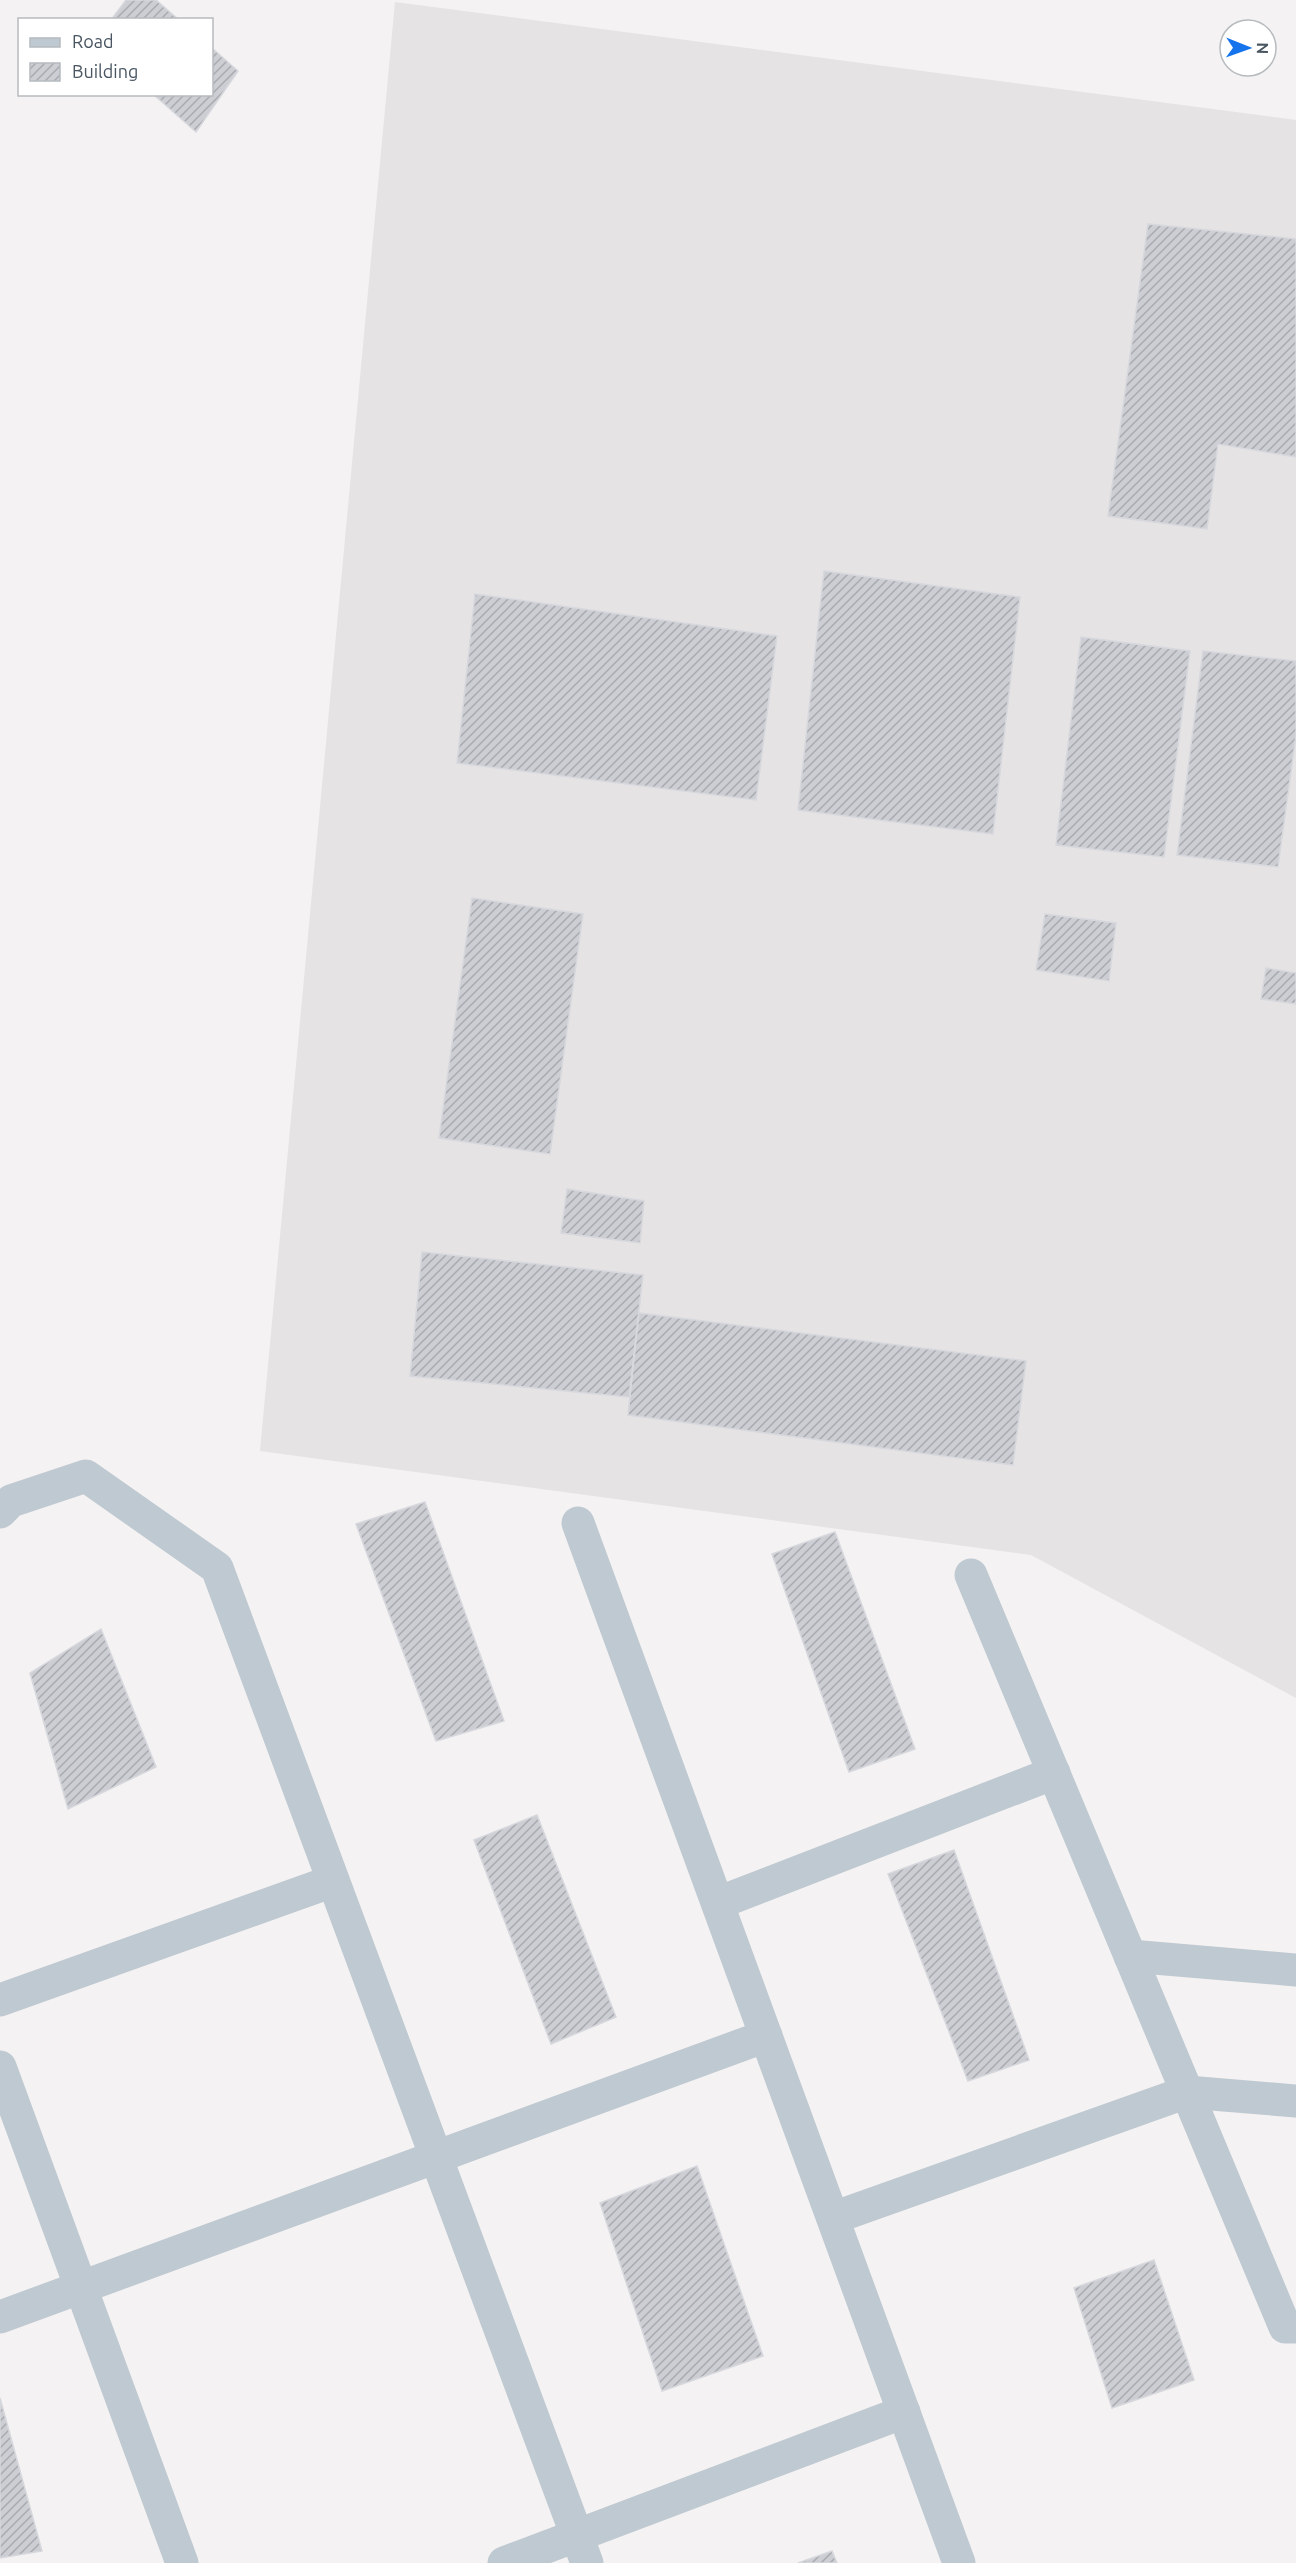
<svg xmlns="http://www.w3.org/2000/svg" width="1296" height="2563" viewBox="0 0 1296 2563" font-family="Ubuntu,sans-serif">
<defs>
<pattern id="building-hatch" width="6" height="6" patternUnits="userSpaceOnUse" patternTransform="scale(1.5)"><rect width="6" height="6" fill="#ccced4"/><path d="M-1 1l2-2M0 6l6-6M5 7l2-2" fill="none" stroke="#a8aaaf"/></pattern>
</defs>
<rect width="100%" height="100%" fill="#f4f2f2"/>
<polygon fill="#e5e3e4" points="395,2 1296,120 1296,1698 1031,1555 260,1451"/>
<g fill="url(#building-hatch)" stroke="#d6d8dd" stroke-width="1.5">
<polygon points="126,0 156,0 179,20 111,20"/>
<polygon points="212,48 238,71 196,132 153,94 212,94"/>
<polygon points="1148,224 1296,239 1296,457 1218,444 1207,529 1108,516"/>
<polygon points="824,571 1020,597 993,834 798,810"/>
<polygon points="475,594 777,636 756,800 457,763"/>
<polygon points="1081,637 1190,651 1164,857 1056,845"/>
<polygon points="1203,651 1296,661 1296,735 1278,867 1177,855"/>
<polygon points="472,898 583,914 550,1154 439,1138"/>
<polygon points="1045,914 1116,923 1109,981 1036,970"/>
<polygon points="1266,968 1296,973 1296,1004 1261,999"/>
<polygon points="567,1189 644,1201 640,1243 561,1233"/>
<polygon points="422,1252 643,1275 629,1397 410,1376"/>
<polygon points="639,1313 1026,1361 1013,1465 628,1415"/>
<polygon points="425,1502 504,1721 436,1741 356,1524"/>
<polygon points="835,1532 915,1749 849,1772 772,1554"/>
<polygon points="101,1629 156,1767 68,1809 30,1673"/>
<polygon points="537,1815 616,2017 551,2044 474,1840"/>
<polygon points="954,1850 1029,2060 968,2081 888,1874"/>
<polygon points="697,2166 763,2356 662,2391 600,2203"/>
<polygon points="1154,2260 1194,2380 1112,2408 1074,2288"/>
<polygon points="0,2398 42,2551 0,2558"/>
<polygon points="832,2551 837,2563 798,2563"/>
</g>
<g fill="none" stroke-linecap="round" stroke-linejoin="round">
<g stroke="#bfc9d1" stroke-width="33">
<polyline points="0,1512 11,1501 86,1476 217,1568 587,2563"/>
<polyline points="578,1523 959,2563"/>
<polyline points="971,1575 1285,2327 1296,2327"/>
<polyline points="718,1903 1054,1773"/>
<polyline points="1130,1956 1296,1970"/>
<polyline points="0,2000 333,1881"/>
<polyline points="0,2067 182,2563"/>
<polyline points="833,2218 1187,2092 1296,2101"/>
<polyline points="0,2317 766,2036"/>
<polyline points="504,2563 904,2412"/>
</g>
</g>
<rect x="18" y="18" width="195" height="78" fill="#ffffff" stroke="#b6bbbf" stroke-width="1.5"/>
<rect x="30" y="38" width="30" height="9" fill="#bfc9d1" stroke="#b6bbbf" stroke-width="1.5"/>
<text x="72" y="48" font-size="18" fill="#495560">Road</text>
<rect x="30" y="63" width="30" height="18" fill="url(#building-hatch)" stroke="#b6bbbf" stroke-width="1.5"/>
<text x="72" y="78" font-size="18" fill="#495560">Building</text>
<g transform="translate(1248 48) rotate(91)"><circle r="28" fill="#ffffff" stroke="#b6bbbf" stroke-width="1.5"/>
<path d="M0-4.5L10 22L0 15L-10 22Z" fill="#1574eb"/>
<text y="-9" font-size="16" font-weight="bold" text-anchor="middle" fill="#495560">N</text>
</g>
</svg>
